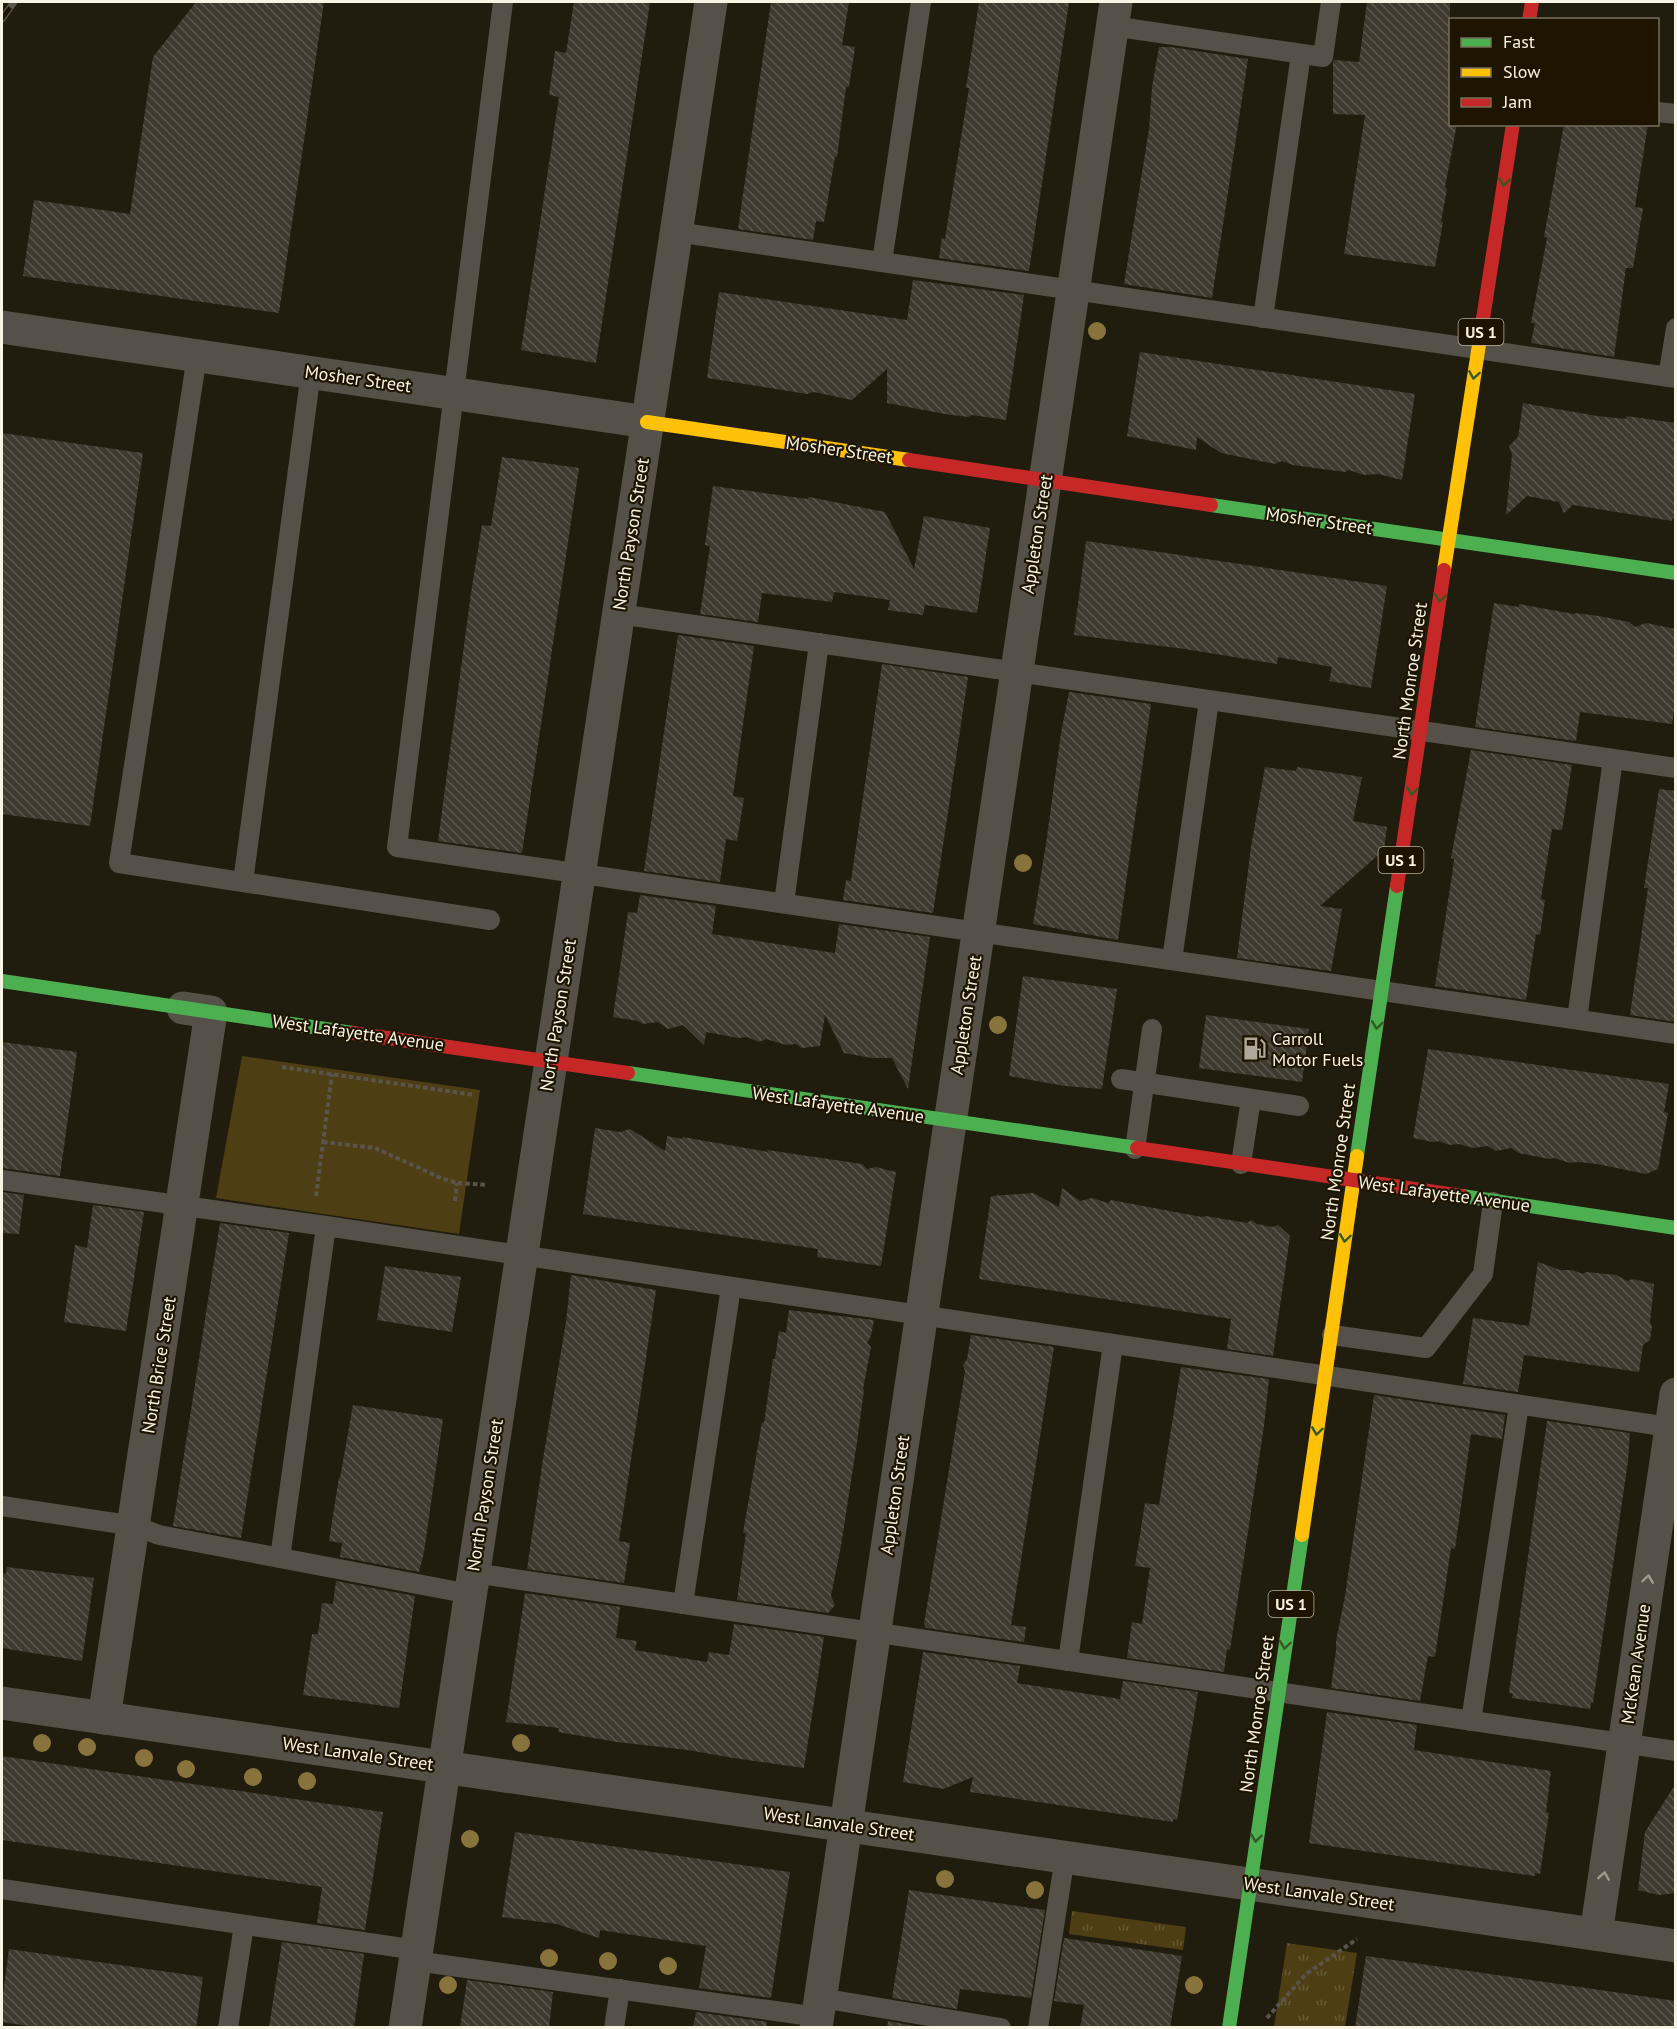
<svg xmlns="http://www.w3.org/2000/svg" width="1677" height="2029" viewBox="0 0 1677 2029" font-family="'PT Sans',sans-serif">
<defs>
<pattern id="grass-tufts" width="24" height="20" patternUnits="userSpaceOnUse" patternTransform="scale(1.5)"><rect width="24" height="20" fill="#4d3e13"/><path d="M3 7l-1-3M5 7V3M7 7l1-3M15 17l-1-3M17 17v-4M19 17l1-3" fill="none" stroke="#675a35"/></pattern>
<pattern id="building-back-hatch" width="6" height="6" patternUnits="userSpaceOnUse" patternTransform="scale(1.5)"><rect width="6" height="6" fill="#3f3a2f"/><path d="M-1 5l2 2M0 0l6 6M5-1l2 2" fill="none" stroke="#5c574d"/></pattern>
</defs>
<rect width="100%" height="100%" fill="#201c0e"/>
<g fill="url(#grass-tufts)">
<polygon points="1072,1911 1186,1927 1183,1950 1069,1934"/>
<polygon points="1287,1943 1357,1953 1345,2027 1274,2027"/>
</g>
<polygon fill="#4d3e13" points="242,1056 480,1090 459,1234 216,1198"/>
<g fill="url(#building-back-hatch)">
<polygon points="196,2 324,2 279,313 23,276 34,200 130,214 153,57"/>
<polygon points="574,2 650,2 596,363 521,350 559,97 549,95 555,51 566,53"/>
<polygon points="771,2 849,2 842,45 855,47 849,87 846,87 837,157 835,157 824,222 816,221 813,240 738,229"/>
<polygon points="979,2 1069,2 1029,271 939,258 942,238 945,239 962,131 969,88 966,88"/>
<polygon points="1367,2 1450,2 1450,124 1457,124 1445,187 1447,189 1441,222 1443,222 1435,267 1344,254 1365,115 1333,114 1333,63 1334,60 1359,62"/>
<polygon points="1159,47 1171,47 1248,59 1212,298 1124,284 1149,129 1152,87"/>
<polygon points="1564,124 1648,124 1635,207 1643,208 1633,268 1626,268 1614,357 1531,343 1535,323 1531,323 1547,238 1544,237"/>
<polygon points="913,280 1024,295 1006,420 972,415 968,417 945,414 887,403 887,369 852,400 814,392 807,394 707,378 719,292 907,320"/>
<polygon points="1140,352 1415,394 1402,480 1378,474 1364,475 1349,470 1345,472 1293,465 1282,461 1275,464 1221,453 1197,437 1196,450 1127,436"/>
<polygon points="1523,403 1597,416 1626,419 1626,416 1676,423 1676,520 1672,519 1672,521 1573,505 1564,513 1559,502 1527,496 1506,515 1512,454 1509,446 1518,437"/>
<polygon points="2,433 143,453 90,826 2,814"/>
<polygon points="502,457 579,468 522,853 438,841 471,593 482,525 491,526"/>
<polygon points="713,486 807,499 809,497 885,512 914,569 924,516 990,528 977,613 925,605 923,615 888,610 890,600 834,592 832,602 762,593 758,622 700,614 710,546 705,545"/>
<polygon points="1086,541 1387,586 1371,688 1329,681 1332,667 1278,657 1277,664 1185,649 1074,635"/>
<polygon points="1494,603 1519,607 1519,604 1574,614 1575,613 1599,616 1629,622 1635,627 1646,623 1676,629 1676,700 1672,724 1580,712 1576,741 1475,727"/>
<polygon points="678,635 754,646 733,796 744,798 737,841 726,839 720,882 644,871"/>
<polygon points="882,664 968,677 933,913 843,900 846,880 851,881"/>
<polygon points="1069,692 1151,704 1118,940 1033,924 1046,844 1061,733"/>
<polygon points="1471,750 1572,765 1562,830 1552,829 1541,899 1545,900 1540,935 1536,934 1526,1000 1435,986 1452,875 1454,859 1451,858"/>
<polygon points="1265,767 1296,771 1297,767 1362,777 1353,821 1387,827 1384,850 1320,906 1342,909 1331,971 1237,958 1251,847"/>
<polygon points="1659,789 1676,791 1676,1022 1630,1015 1648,888 1644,888"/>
<polygon points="640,895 716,906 712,934 835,953 839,924 930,937 908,1089 892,1058 872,1058 844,1053 825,1015 820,1046 802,1048 796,1044 786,1045 766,1039 759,1042 747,1037 738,1038 706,1032 704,1045 683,1025 668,1029 658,1022 643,1024 638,1021 613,1017 628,912 637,913"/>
<polygon points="1023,976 1117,989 1102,1089 1065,1086 1009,1076"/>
<polygon points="1206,1015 1309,1029 1302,1082 1199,1068"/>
<polygon points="2,1042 77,1052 60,1176 2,1168"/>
<polygon points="1428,1049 1669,1084 1664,1112 1668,1113 1658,1169 1646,1174 1597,1164 1578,1162 1570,1163 1554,1158 1549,1159 1519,1153 1511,1148 1496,1151 1488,1146 1473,1148 1459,1144 1449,1145 1439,1141 1433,1142 1413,1138"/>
<polygon points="595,1128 620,1132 630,1129 665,1151 667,1136 682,1139 683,1137 768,1152 767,1150 862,1164 867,1169 876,1167 896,1172 881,1266 817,1257 818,1249 583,1214"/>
<polygon points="1062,1188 1080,1201 1092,1198 1108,1203 1111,1200 1202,1217 1206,1216 1247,1223 1251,1220 1257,1224 1272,1227 1278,1225 1290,1236 1273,1356 1227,1349 1231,1319 979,1279 991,1196 1033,1193 1059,1207"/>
<polygon points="2,1192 24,1195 19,1234 2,1233"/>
<polygon points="93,1205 144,1212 126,1331 64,1322 75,1245 87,1248"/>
<polygon points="220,1223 289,1233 241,1538 173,1526"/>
<polygon points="1538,1262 1560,1270 1572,1270 1583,1274 1586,1272 1616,1275 1627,1281 1633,1279 1654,1284 1650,1323 1652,1326 1650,1340 1643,1345 1639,1372 1524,1355 1518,1392 1463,1384 1473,1318 1529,1326"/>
<polygon points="385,1266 461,1277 452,1332 377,1320"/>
<polygon points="571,1275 656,1290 619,1541 630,1543 624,1583 527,1569 543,1459 566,1322"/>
<polygon points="789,1310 874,1320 871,1336 867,1343 871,1347 863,1389 864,1390 857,1442 841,1546 831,1596 835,1605 828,1613 737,1600 746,1533 743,1533 762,1422 764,1423 773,1359 775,1359 779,1331 786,1333"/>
<polygon points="971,1335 1054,1347 1011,1625 1026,1627 1024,1642 926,1628 924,1624 965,1371 963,1365 967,1359"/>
<polygon points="1181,1367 1269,1379 1264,1426 1230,1650 1227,1649 1224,1672 1127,1658 1132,1622 1142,1624 1150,1568 1135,1566 1145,1503 1159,1505"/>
<polygon points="1374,1395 1505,1415 1502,1439 1471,1434 1455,1549 1451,1548 1435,1657 1428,1656 1420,1701 1331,1688 1336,1650 1336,1641 1345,1596"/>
<polygon points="353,1405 443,1419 424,1552 419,1572 340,1557 342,1543 329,1541 339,1477 340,1478"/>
<polygon points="1547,1421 1630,1433 1628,1461 1593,1703 1591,1703 1590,1709 1512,1698 1513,1694 1509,1693"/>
<polygon points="7,1567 94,1578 82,1661 2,1648 2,1573 6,1574"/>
<polygon points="336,1581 415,1596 399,1708 303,1695 312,1634 318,1634 322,1603 333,1604"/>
<polygon points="525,1593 620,1607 616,1638 637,1641 635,1650 707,1662 709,1652 729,1655 734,1624 824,1637 804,1768 733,1758 688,1750 617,1742 558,1732 559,1728 506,1722"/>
<polygon points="923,1652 1020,1666 1017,1683 1120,1699 1123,1681 1198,1692 1177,1820 1173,1819 1173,1822 970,1792 973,1777 943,1789 903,1782"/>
<polygon points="1327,1712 1417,1725 1414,1750 1551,1771 1546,1812 1549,1813 1540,1874 1535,1873 1535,1876 1309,1843"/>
<polygon points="2,1756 383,1812 365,1930 317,1923 322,1887 2,1840"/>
<polygon points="1676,1783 1676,1893 1659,1895 1646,1892 1638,1890 1645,1832"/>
<polygon points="515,1832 790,1872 771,1998 699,1988 706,1946 600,1930 599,1938 557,1924 502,1917"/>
<polygon points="909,1890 1045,1910 1031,1998 960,1989 957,2009 892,1998"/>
<polygon points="1064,1938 1182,1956 1170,2028 1080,2028 1084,2005 1054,2001"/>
<polygon points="282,1942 364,1954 354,2028 269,2028"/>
<polygon points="9,1949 203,1977 196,2028 42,2028 2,2022 2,2002"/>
<polygon points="1366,1956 1676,2001 1676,2028 1355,2028"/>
<polygon points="467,1980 553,1992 549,2028 460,2028"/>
<polygon points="696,2012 767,2022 766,2028 693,2028"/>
<polygon points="888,2021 925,2028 887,2028"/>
</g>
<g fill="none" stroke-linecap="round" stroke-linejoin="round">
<g stroke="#59554c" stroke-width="4" stroke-dasharray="4.5 3" stroke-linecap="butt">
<polyline points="282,1067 475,1095"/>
<polyline points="323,1142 375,1148 441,1178 457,1183 487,1185"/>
<polyline points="316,1196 332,1074"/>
<polyline points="455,1201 457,1183"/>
<polyline points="1267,2018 1306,1974 1357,1939"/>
</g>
<g stroke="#555148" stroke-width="20">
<polyline points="503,2 397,847 1676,1034"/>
<polyline points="1112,26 1323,57 1331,2"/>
<polyline points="1658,112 1676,114"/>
<polyline points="676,232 1676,378"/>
<polyline points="882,262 921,2"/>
<polyline points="1263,318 1301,54"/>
<polyline points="197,356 119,863 490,920"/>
<polyline points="1668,377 1676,328"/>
<polyline points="619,614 1676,768"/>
<polyline points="243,882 311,372"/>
<polyline points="784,903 819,643"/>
<polyline points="1172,960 1209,701"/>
<polyline points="1577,1019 1613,759"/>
<polyline points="1121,1079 1299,1106"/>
<polyline points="1135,1149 1152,1029"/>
<polyline points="1241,1164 1251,1099"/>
<polyline points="2,1180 326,1226 1676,1428"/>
<polyline points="1332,1335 1426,1348 1483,1274 1493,1202"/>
<polyline points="2,1506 135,1526 159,1535 470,1594"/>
<polyline points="280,1558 326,1226"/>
<polyline points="474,1573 1676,1751"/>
<polyline points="683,1604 731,1287"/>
<polyline points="1068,1661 1113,1344"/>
<polyline points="1471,1721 1519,1405"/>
<polyline points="2,1889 417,1950"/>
<polyline points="415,1961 818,2017"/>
<polyline points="821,1998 1001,2028"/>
<polyline points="228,2028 244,1925"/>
<polyline points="614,2028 620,1989"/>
<polyline points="1038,2028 1065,1857"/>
</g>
<g stroke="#555148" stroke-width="33">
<polyline points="2,327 647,422"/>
<polyline points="2,1703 1676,1946"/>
<polyline points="104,1718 211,1012 183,1008"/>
<polyline points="1596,1934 1676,1394"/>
<polyline points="405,2028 711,2"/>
<polyline points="816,2028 1116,2"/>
</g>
<g stroke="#4caf50" stroke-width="14">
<polyline points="1211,505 1676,573"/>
<polyline points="2,981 353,1033"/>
<polyline points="628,1073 1137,1148"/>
<polyline points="1357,1156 1397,886"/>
<polyline points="1462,1196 1676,1228"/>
<polyline points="1229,2028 1302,1535"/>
</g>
<g stroke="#ffc107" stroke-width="14">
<polyline points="647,422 909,460"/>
<polyline points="1444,570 1483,319"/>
<polyline points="1302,1535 1357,1156"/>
</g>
<g stroke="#c62828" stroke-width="14">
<polyline points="1529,20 1532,2"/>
<polyline points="1483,319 1513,124"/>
<polyline points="909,460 1211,505"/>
<polyline points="1397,886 1444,570"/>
<polyline points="353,1033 628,1073"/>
<polyline points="1137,1148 1462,1196"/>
</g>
<defs>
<polyline id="rail" points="2,19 14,2"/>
</defs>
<use href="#rail" stroke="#5a574c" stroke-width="7"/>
<use href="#rail" stroke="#1e1500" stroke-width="4.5" stroke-dasharray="14" stroke-linecap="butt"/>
</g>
<g fill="#88733c">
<circle cx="1097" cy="331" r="9"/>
<circle cx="1023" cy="863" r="9"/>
<circle cx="998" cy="1025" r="9"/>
<circle cx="42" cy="1743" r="9"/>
<circle cx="521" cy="1743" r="9"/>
<circle cx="87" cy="1747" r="9"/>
<circle cx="144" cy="1758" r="9"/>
<circle cx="186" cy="1769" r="9"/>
<circle cx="253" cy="1777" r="9"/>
<circle cx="307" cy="1781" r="9"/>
<circle cx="470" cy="1839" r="9"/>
<circle cx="945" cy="1879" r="9"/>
<circle cx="1035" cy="1890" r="9"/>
<circle cx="549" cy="1958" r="9"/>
<circle cx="608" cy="1961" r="9"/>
<circle cx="668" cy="1966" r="9"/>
<circle cx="448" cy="1985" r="9"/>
<circle cx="1194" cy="1985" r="9"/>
</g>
<defs><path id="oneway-chevron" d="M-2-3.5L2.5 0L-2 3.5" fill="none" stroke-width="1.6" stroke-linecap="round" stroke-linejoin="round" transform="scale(1.5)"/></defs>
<g stroke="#335a24">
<use href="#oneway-chevron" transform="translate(1504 182) rotate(99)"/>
<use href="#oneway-chevron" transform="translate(1474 375) rotate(99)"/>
<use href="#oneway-chevron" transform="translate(1440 598) rotate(98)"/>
<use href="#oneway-chevron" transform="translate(1412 791) rotate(98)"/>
<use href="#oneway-chevron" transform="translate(1377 1025) rotate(98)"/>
<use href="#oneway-chevron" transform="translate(1345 1238) rotate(98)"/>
<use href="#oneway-chevron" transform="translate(1317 1431) rotate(98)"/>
<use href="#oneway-chevron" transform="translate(1285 1645) rotate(98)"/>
<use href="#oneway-chevron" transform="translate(1256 1838) rotate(98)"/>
</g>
<g stroke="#9f9a8e">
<use href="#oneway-chevron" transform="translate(1648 1579) rotate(-82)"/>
<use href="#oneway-chevron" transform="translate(1604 1876) rotate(-81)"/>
</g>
<defs>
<symbol id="fuel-bare" viewBox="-9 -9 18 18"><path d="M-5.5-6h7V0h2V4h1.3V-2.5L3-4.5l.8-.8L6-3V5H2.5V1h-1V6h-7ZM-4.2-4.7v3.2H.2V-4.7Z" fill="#ada899" stroke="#1e1500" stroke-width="2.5" paint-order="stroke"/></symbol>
</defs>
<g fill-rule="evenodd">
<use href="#fuel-bare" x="1238" y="1032" width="33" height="33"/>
</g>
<g text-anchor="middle" stroke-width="4.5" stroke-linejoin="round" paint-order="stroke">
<g fill="#1e1500" stroke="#b7b0a0" stroke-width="1.5">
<rect x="1458.5" y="319" width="45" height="26" rx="4.5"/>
<rect x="1378.5" y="847" width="45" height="26" rx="4.5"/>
<rect x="1268.5" y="1591" width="45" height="26" rx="4.5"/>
</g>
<g font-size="16" font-weight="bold" fill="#f9f3e4">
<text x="1481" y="338">US 1</text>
<text x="1401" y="866">US 1</text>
<text x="1291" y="1610">US 1</text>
</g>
<g font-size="18" fill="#f9f3e4" stroke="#1e1500">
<text transform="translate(358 379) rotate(8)" y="6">Mosher Street</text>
<text transform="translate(839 450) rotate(8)" y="6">Mosher Street</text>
<text transform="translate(1319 521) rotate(8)" y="6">Mosher Street</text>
<text transform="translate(631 534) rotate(-81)" y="6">North Payson Street</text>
<text transform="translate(1037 534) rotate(-81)" y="6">Appleton Street</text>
<text transform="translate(1410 681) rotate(-82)" y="6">North Monroe Street</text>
<text transform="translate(558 1015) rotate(-81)" y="6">North Payson Street</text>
<text transform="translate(966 1015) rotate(-81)" y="6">Appleton Street</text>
<text transform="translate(358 1033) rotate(8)" y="6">West Lafayette Avenue</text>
<text transform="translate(838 1105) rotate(8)" y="6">West Lafayette Avenue</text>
<text transform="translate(1338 1162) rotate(-82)" y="6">North Monroe Street</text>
<text transform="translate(1444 1194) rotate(8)" y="6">West Lafayette Avenue</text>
<text transform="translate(159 1365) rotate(-81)" y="6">North Brice Street</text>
<text transform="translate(485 1495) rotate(-81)" y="6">North Payson Street</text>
<text transform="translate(895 1495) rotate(-82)" y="6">Appleton Street</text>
<text transform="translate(1636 1664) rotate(-82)" y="6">McKean Avenue</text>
<text transform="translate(1257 1714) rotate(-82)" y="6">North Monroe Street</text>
<text transform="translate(358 1754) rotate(8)" y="6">West Lanvale Street</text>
<text transform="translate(839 1824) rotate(8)" y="6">West Lanvale Street</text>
<text transform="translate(1319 1894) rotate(8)" y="6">West Lanvale Street</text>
</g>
<g font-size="18" fill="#f9f3e4" stroke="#1e1500" text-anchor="start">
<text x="1272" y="1045">Carroll<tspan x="1272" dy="21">Motor Fuels</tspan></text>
</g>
</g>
<rect width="1677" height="2029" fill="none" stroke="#f9f3e4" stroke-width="6"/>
<rect x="1449" y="18" width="210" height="108" fill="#1e1500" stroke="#766e5b" stroke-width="1.5"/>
<rect x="1461" y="38" width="30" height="9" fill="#4caf50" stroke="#766e5b" stroke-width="1.5"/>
<text x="1503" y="48" font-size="18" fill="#f9f3e4">Fast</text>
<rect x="1461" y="68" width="30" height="9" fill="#ffc107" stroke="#766e5b" stroke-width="1.5"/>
<text x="1503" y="78" font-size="18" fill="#f9f3e4">Slow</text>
<rect x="1461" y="98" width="30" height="9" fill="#c62828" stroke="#766e5b" stroke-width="1.5"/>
<text x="1503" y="108" font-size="18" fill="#f9f3e4">Jam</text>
</svg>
